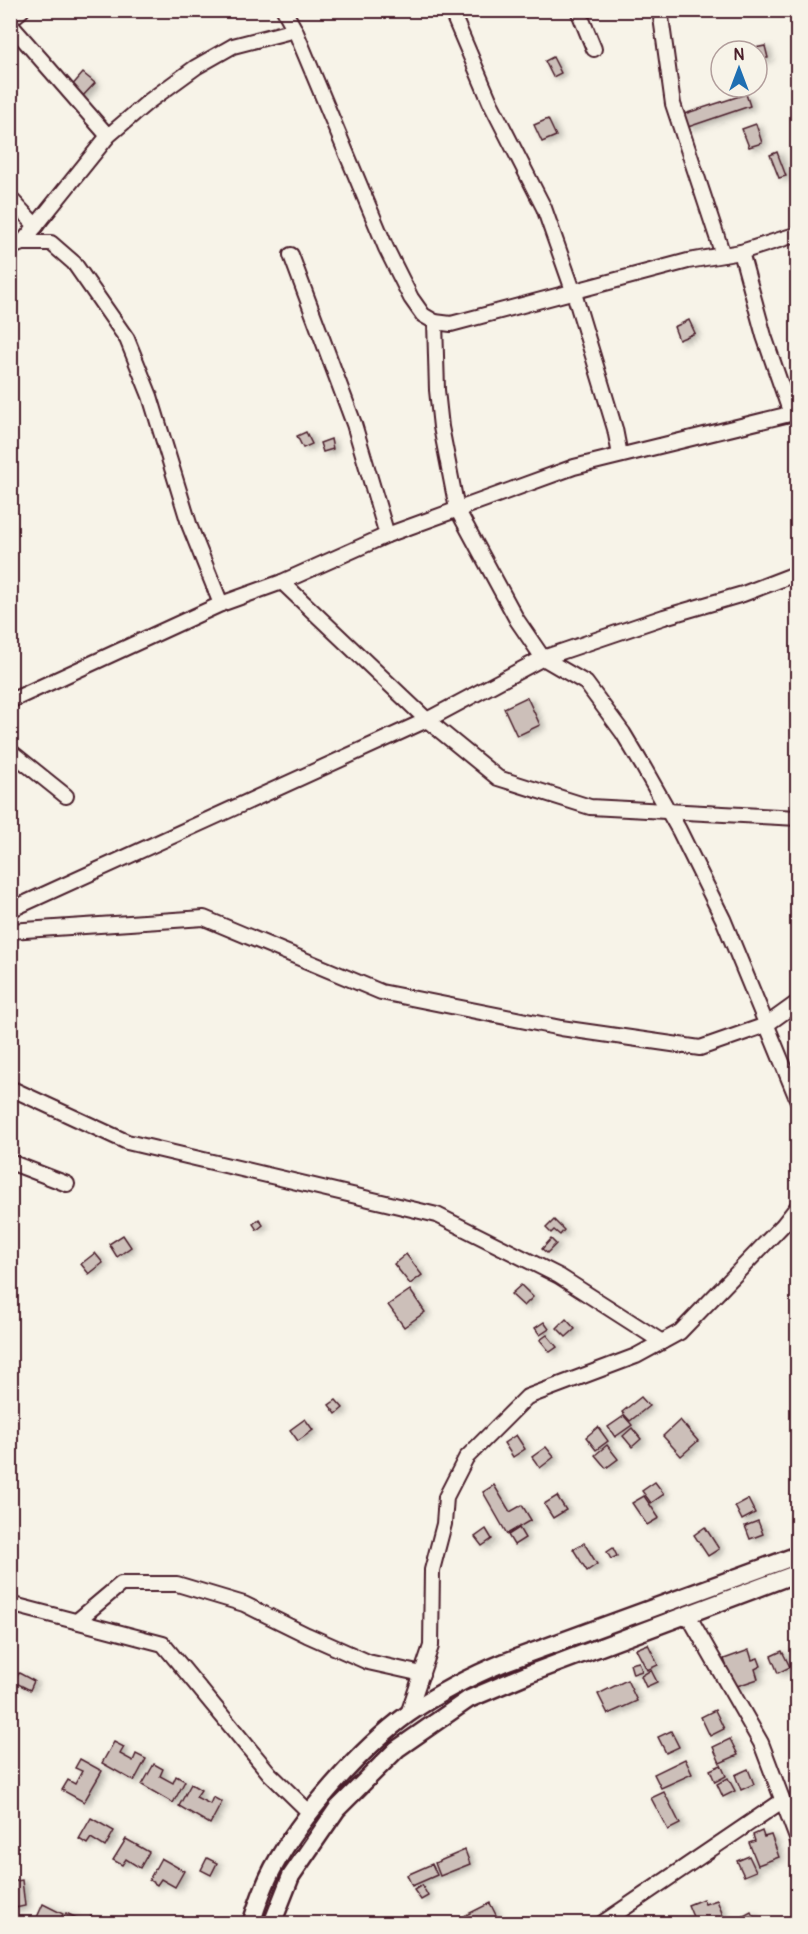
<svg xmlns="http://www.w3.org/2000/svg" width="808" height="1934" viewBox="0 0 808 1934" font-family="Pangolin,sans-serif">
<defs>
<filter id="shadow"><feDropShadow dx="4.5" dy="2.5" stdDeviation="3" flood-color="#0004"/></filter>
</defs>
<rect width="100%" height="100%" fill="#f7f3e8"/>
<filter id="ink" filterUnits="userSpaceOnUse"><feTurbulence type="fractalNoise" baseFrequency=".0167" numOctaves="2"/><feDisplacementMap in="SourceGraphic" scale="12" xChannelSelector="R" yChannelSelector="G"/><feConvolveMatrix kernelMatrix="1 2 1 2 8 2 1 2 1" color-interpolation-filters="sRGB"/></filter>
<g filter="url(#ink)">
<g fill="#ccbfb9" stroke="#4a1f2b" stroke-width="1.5" filter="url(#shadow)">
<polygon points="765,46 768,58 757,60 757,51 751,51 750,49"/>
<polygon points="553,57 561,73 553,77 545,61"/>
<polygon points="83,73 95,83 81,98 70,88"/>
<polygon points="746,94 750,106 688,127 684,114"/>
<polygon points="548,119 556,136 542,142 534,125"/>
<polygon points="756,124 762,143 749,147 742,129"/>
<polygon points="777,152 786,176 779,178 770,155"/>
<polygon points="689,320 695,333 679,340 674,327"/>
<polygon points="306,432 312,444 303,448 297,436"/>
<polygon points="331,439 333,449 323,452 320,443"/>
<polygon points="527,697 540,725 517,736 504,708"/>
<polygon points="259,1219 263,1225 257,1230 253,1224"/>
<polygon points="554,1220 564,1230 560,1235 554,1230 551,1233 546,1228"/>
<polygon points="123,1235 131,1247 117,1257 109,1244"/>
<polygon points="551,1239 556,1244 547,1253 542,1249"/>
<polygon points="95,1253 103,1263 89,1274 81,1264"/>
<polygon points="406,1254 422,1275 410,1284 394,1264"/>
<polygon points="521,1285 533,1297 524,1306 511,1294"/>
<polygon points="410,1290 425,1312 404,1327 388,1305"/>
<polygon points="566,1319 575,1329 566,1337 557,1328"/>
<polygon points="544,1322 549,1329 540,1335 535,1328"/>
<polygon points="547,1335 557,1347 550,1352 540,1340"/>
<polygon points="641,1397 649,1406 630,1421 622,1412"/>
<polygon points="336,1400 343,1408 336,1414 329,1405"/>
<polygon points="624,1416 632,1425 615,1437 608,1427"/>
<polygon points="305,1419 313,1430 298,1441 290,1430"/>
<polygon points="680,1420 698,1441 681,1456 663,1436"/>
<polygon points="598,1427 608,1441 596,1450 586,1437"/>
<polygon points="632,1428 641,1439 632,1447 623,1436"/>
<polygon points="516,1435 525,1449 513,1457 504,1443"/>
<polygon points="607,1445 618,1459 606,1468 595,1455"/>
<polygon points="546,1447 554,1457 540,1468 532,1457"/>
<polygon points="655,1482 664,1494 651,1503 642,1491"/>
<polygon points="494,1485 510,1512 522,1505 531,1520 507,1534 483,1492"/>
<polygon points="557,1496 566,1510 553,1518 544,1504"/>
<polygon points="644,1496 659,1518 647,1525 632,1503"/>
<polygon points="748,1499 755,1513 742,1520 735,1506"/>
<polygon points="758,1521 763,1534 750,1539 745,1526"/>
<polygon points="705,1527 719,1549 708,1556 694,1535"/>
<polygon points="519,1528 525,1538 514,1545 508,1535"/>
<polygon points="486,1529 492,1539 482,1546 475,1537"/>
<polygon points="584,1543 597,1564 587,1571 573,1549"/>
<polygon points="613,1548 617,1556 611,1559 607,1552"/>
<polygon points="648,1644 658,1665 647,1670 636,1649"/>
<polygon points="749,1650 752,1660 758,1658 761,1666 755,1669 758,1679 734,1687 724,1659"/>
<polygon points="782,1651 790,1667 778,1673 771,1656"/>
<polygon points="639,1662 642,1671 633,1674 630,1664"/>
<polygon points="651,1670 657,1682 646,1687 641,1676"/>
<polygon points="19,1673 34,1681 30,1690 14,1682"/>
<polygon points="627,1680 637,1701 608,1714 598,1694"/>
<polygon points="715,1710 724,1729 710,1736 701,1717"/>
<polygon points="671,1731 679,1747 666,1753 658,1737"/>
<polygon points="730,1739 738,1755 720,1763 713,1747"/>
<polygon points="114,1742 124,1747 120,1754 133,1761 136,1754 146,1759 134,1781 102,1763"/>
<polygon points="80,1759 102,1771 84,1802 62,1790 68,1780 75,1784 82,1771 75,1768"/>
<polygon points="685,1759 692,1774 661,1788 654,1774"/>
<polygon points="154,1764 163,1769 160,1776 173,1783 176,1776 185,1781 173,1803 142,1785"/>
<polygon points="721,1765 726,1776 715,1782 710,1770"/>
<polygon points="748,1769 754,1784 741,1790 735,1775"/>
<polygon points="728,1778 735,1791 723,1797 717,1784"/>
<polygon points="191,1784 201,1790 196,1797 210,1804 213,1797 222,1802 210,1824 179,1806"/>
<polygon points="664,1792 680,1824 668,1830 651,1798"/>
<polygon points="91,1818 114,1831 105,1847 91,1838 87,1844 79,1839"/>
<polygon points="762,1831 764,1837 771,1835 779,1857 758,1865 749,1843 755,1841 753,1835"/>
<polygon points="126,1839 149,1852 140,1868 126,1859 122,1865 113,1860"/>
<polygon points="465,1850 470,1864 440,1876 435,1863"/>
<polygon points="749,1856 756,1871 744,1876 737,1861"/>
<polygon points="161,1858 184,1871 175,1887 161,1879 157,1885 149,1880"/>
<polygon points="207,1858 217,1863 211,1875 201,1870"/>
<polygon points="432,1864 437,1875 412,1886 407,1875"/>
<polygon points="22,1880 25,1906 10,1909 10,1882"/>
<polygon points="422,1885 428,1896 421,1900 414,1890"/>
<polygon points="703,1899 705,1904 717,1900 725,1921 719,1924 696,1924 688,1905"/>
<polygon points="490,1903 497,1917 485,1924 466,1924 462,1917"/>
<polygon points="43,1904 63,1914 58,1924 34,1924"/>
<polygon points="751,1912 756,1922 759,1920 760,1924 738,1924 736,1920"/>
<polygon points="66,1913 79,1919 76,1924 61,1924"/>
<polygon points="91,1916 104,1923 87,1924"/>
</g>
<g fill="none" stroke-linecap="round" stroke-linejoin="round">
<defs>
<g id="minor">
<polyline points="284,10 295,30 386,248 411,298 423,315 435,322 451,324 688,261 741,252 798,234"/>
<polyline points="451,10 491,104 544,208 574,293 615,429 620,455"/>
<polyline points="578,10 594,49"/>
<polyline points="660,10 673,104 723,255"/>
<polyline points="10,20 22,10"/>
<polyline points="10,24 108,136"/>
<polyline points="10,198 36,226"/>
<polyline points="22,243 108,136 148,102 196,67 233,46 295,30"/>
<polyline points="10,248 22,243 51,243 74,263 127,339 150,396 190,527 221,604"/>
<polyline points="741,252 764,336 791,414"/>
<polyline points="291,255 354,424 387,535"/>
<polyline points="435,322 437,390 441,427 457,509 517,620 543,658 586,683 623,733 644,768 679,830 723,919 798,1101"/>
<polyline points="282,582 427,720 498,778 590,807 798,818"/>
<polyline points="10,701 221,604 282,582 387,535 574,467 798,412"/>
<polyline points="10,751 66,796"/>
<polyline points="10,910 427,720 543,658 664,617 743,594 798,573"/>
<polyline points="10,931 204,918 381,992 561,1028 700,1048 766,1025 798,1002"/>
<polyline points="10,1088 127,1142 437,1215 559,1276 662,1342"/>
<polyline points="10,1162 67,1184"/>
<polyline points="10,1604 163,1644 270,1774 310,1813"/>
<polyline points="688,1615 761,1743 798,1841"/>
<polyline points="77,1621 121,1584 177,1584 244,1604 307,1635 368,1662 422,1674"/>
<polyline points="408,1714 431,1646 432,1570 444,1524 446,1497 466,1458 527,1397 636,1356 680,1332 783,1225 798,1206"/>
<polyline points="601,1924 782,1801"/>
</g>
<g id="tertiary">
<path d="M 251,1924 C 257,1905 264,1885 273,1868 C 301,1816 360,1749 408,1714 C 438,1693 471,1676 505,1662 L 798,1555"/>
<polyline points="272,1924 291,1876 337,1809 397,1749 469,1699 526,1675 798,1573"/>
</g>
</defs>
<use href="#minor" stroke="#4a1f2b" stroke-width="18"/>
<use href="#tertiary" stroke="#4a1f2b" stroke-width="21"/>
<use href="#minor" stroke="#f7f3e8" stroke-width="14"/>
<use href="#tertiary" stroke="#f7f3e8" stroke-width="16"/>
</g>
</g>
<rect width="808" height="1934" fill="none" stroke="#f7f3e8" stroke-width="36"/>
<rect x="18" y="18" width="772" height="1898" fill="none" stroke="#4a1f2b" stroke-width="2" filter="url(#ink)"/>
<g transform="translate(739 69)"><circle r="28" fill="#f7f3e8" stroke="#b29e9c" stroke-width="1.5"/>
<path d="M0-4.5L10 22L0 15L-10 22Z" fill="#1f6fb2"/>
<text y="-9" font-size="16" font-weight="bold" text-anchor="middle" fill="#4a1f2b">N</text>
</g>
</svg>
